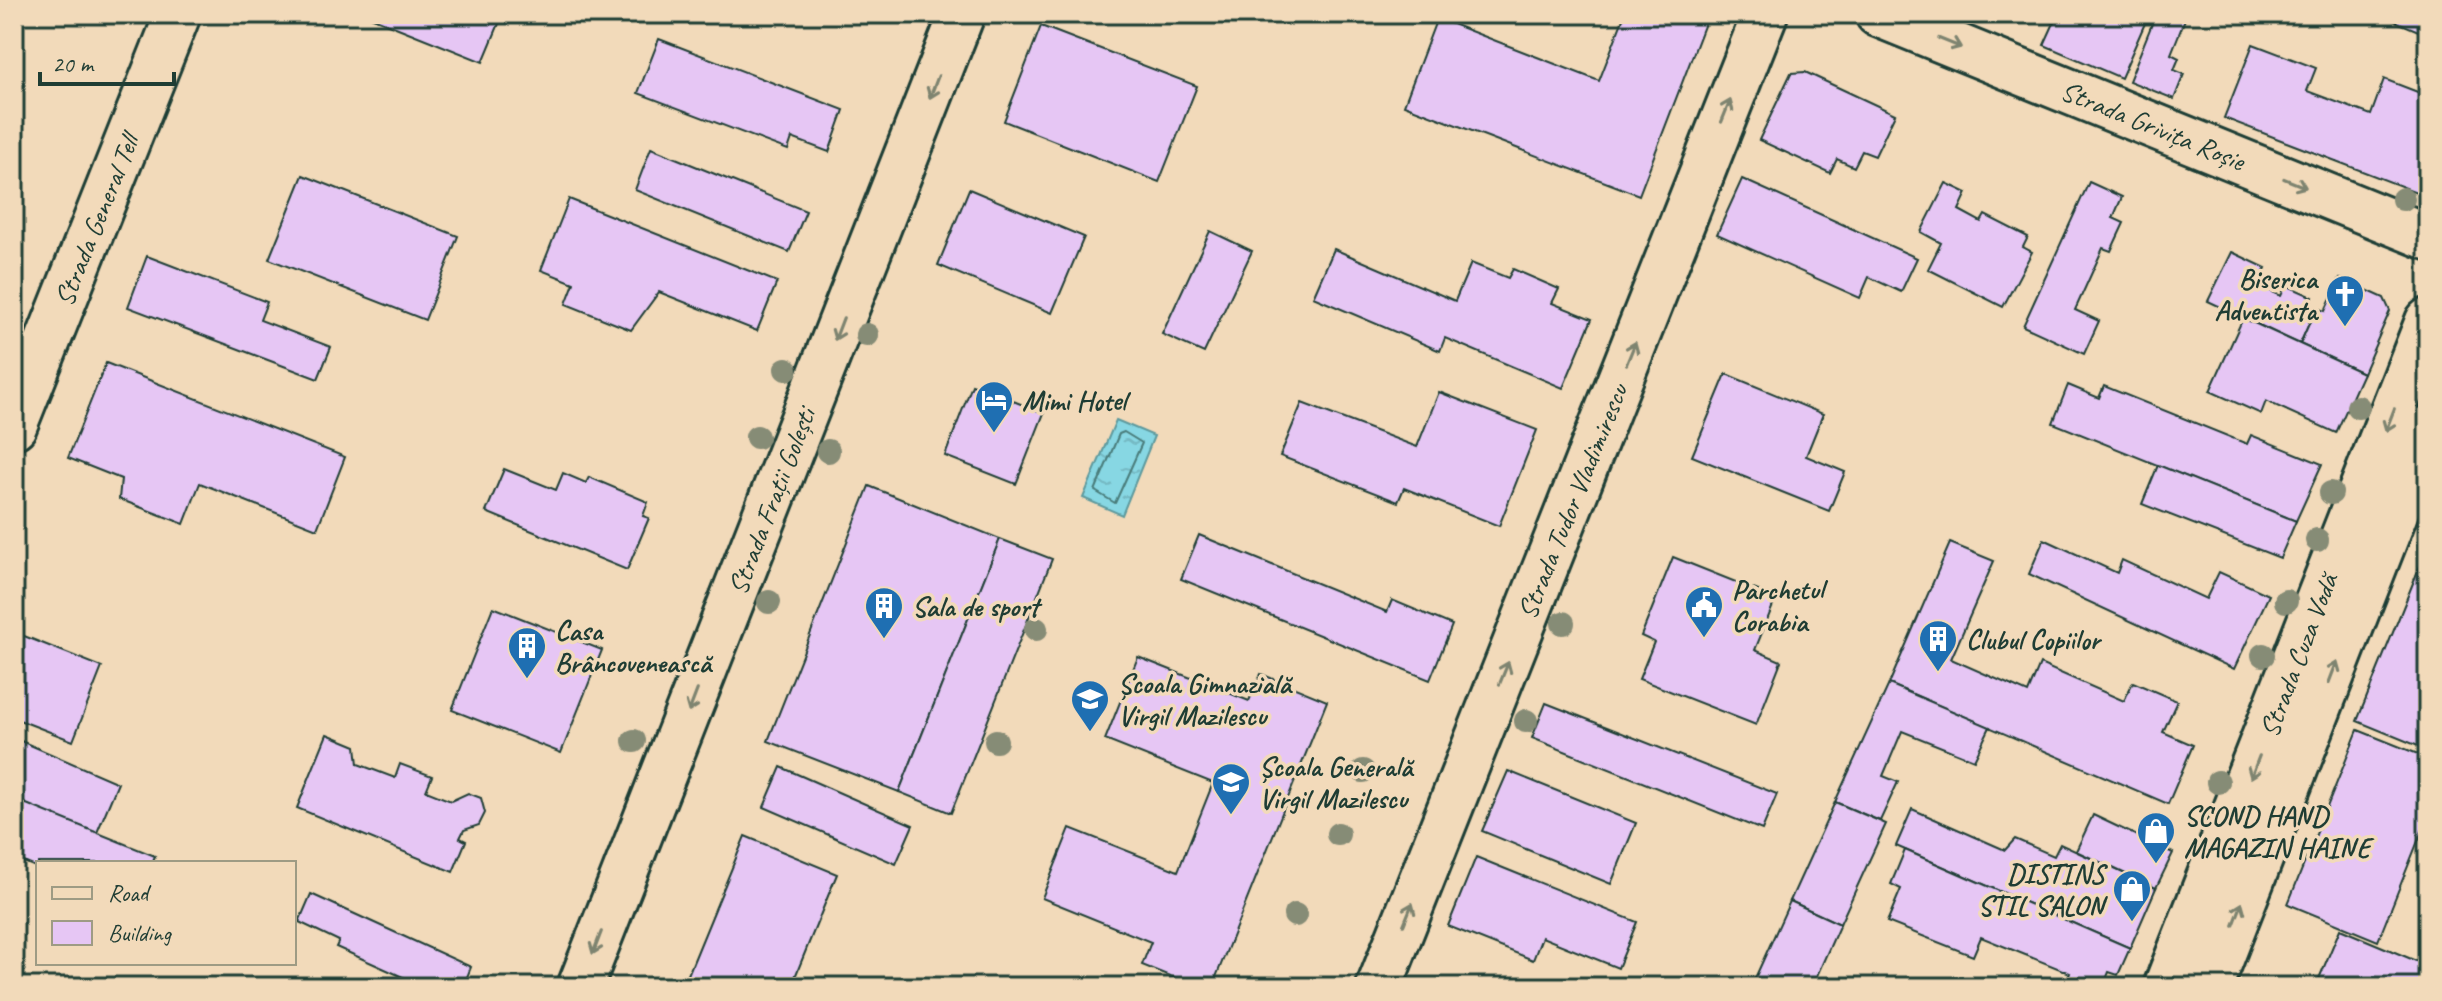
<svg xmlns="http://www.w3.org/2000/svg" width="2442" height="1001" viewBox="0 0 2442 1001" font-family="Caveat,sans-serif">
<defs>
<pattern id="water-ripples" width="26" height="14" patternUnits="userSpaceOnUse" patternTransform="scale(2)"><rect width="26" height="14" fill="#87d7e3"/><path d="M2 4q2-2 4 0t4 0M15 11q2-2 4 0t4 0" fill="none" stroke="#74b9c3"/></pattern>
</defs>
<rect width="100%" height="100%" fill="#f2daba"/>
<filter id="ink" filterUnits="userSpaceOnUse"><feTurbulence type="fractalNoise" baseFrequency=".0125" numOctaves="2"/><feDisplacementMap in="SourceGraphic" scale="16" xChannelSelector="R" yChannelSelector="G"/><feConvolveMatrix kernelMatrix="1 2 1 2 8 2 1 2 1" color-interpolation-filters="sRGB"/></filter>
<g filter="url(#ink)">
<polygon fill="url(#water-ripples)" stroke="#5d999d" stroke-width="2" points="1116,420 1154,436 1122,515 1083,498"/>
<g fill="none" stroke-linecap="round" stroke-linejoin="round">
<polygon stroke="#497b7a" stroke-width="2" points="1124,432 1142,443 1115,503 1095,491 1119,434"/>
</g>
<g fill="#e6c6f4" stroke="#1f3d34" stroke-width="2">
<polygon points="363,14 503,14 483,62"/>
<polygon points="1625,14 1681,14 1705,23 1639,195 1404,105 1437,18 1599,81"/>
<polygon points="2149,14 2121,78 2044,45 2054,23 2034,15"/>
<polygon points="2156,14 2187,14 2171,54 2179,58 2174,70 2184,74 2174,99 2129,81"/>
<polygon points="2378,14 2428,14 2428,35"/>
<polygon points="1041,26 1197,86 1159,182 1004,121"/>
<polygon points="659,39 844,110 829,152 792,138 788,150 638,93"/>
<polygon points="2253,44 2316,68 2307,91 2371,115 2384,79 2428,96 2428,189 2419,193 2224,118"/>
<polygon points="1805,72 1895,114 1875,156 1862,151 1854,167 1837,159 1830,173 1759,140 1791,73"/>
<polygon points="651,148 806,211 789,252 635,190"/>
<polygon points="303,175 458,236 425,320 269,259"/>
<polygon points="1742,179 1917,258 1901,292 1869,277 1860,298 1717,234"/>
<polygon points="2089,182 2122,197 2113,218 2124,223 2111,251 2103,248 2075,310 2099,321 2084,354 2023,326"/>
<polygon points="1946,183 1967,193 1959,210 1981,222 1985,215 2028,237 2023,247 2032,252 2003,307 1928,269 1941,243 1921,232"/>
<polygon points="969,189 1084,237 1052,313 938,265"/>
<polygon points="569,199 777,282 757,331 659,292 631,330 566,304 574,283 541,270"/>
<polygon points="1210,231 1252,251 1204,353 1162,334"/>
<polygon points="1334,249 1455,301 1471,263 1508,278 1513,269 1559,289 1552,303 1592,319 1563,388 1445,338 1440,351 1313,297"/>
<polygon points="2232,252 2266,268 2258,285 2281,296 2286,285 2313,297 2310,305 2316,308 2300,344 2208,301"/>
<polygon points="147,256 267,302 260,320 331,347 318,379 128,307"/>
<polygon points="2340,278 2384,298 2390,311 2363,373 2300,344 2316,308 2325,311"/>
<polygon points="2243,318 2363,373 2336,433 2266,401 2261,414 2210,391"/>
<polygon points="106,363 345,457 317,529 200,483 184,524 119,499 121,479 68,458"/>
<polygon points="1726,374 1823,414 1806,456 1845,472 1829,511 1692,456"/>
<polygon points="972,385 1044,413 1016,484 945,456"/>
<polygon points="2068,385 2099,398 2104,386 2247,444 2251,435 2322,464 2296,521 2053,423"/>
<polygon points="1439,392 1537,430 1499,526 1404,488 1398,502 1280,456 1302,403 1417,447"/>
<polygon points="2158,465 2296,521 2280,558 2142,504"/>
<polygon points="504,469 556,490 563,473 586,483 589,477 648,502 643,516 649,518 627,570 486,512"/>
<polygon points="869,486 1000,539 899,792 768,741"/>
<polygon points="1199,535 1387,612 1392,600 1452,625 1430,680 1181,579"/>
<polygon points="1000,539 1052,559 951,813 899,792"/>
<polygon points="2044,539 2117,573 2122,560 2206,599 2219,572 2269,595 2234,669 2029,574"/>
<polygon points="1950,543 1994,561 1951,659 2028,693 2040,664 2124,701 2133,682 2177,701 2163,732 2193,745 2168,804 1889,684"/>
<polygon points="2428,546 2428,750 2357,721"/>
<polygon points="1673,557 1776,598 1755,650 1781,661 1756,725 1639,679 1654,642 1641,636"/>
<polygon points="493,607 602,650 561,753 452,710"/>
<polygon points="14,632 102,667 73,741 14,718"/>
<polygon points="1138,657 1249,701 1261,674 1327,701 1212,987 1197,987 1142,965 1151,942 1042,898 1070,828 1178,871 1213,783 1105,740"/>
<polygon points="1889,684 1990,727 1974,760 1902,731 1883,776 1898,782 1880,821 1835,802"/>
<polygon points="1546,703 1777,794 1762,830 1532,738"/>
<polygon points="2358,730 2428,758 2428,816 2378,941 2288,904"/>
<polygon points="327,734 356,746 358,764 395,778 400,764 432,776 426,791 451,801 468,793 481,798 485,813 479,825 464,830 460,838 466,841 453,872 297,808"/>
<polygon points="14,738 118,783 96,835 14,799"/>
<polygon points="781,767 913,825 896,864 764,807"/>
<polygon points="1508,771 1636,823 1611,884 1482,831"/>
<polygon points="14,799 155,856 152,863 38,863 38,868 14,858"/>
<polygon points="1835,802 1886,824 1840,924 1790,901"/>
<polygon points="1912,809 2005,850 2015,839 2054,856 2060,844 2156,888 2130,948 1896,846"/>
<polygon points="2093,815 2173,853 2156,888 2076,851"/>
<polygon points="745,836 837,874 791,987 683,987"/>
<polygon points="1905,850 2130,948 2118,975 2109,972 2103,987 2085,987 2067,980 2070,973 1981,937 1973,956 1887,922 1901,889 1891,884"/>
<polygon points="1476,857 1637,922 1618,968 1542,937 1533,960 1448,926"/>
<polygon points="311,894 471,967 463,987 425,987 336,947 339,941 299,922"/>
<polygon points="1790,901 1840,924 1812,987 1751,987"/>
<polygon points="2340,929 2428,966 2428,987 2333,987 2318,981"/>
</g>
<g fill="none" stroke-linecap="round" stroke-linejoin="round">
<defs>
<g id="minor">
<polyline points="1878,14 2428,237"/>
<polyline points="14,426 178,14"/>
<polyline points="580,987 962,14"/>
<polyline points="1379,987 1765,14"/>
<polyline points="2166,987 2428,321"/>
<polyline points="2210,987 2428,429"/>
</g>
</defs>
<use href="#minor" stroke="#1f3d34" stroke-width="50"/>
<use href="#minor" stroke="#f2daba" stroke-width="44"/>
</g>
<g fill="#868c76">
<circle cx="2403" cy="199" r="12"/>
<circle cx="867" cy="335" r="12"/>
<circle cx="786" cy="369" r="12"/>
<circle cx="2358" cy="407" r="12"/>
<circle cx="757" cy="437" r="12"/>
<circle cx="828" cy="451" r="12"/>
<circle cx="2331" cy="493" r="12"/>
<circle cx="2317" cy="540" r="12"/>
<circle cx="2286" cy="601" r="12"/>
<circle cx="769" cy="602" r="12"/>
<circle cx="1563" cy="623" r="12"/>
<circle cx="1036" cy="629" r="12"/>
<circle cx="2263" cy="655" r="12"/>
<circle cx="1526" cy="721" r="12"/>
<circle cx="634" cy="741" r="12"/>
<circle cx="996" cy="741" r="12"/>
<circle cx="1363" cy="771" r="12"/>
<circle cx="2218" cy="782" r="12"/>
<circle cx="1338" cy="834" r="12"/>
<circle cx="1295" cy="915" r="12"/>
</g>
<defs><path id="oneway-shaft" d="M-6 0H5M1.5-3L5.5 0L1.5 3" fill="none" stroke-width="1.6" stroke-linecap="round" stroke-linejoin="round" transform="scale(2)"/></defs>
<g stroke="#7e8470">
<use href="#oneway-shaft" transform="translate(1950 43) rotate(22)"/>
<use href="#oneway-shaft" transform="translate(934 87) rotate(111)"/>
<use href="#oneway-shaft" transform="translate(1726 111) rotate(-68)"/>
<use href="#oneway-shaft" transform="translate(2295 183) rotate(22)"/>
<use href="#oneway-shaft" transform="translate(839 329) rotate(111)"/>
<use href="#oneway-shaft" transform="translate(1631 353) rotate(-68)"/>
<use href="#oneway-shaft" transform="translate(2390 420) rotate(111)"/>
<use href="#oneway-shaft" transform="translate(2333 672) rotate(-69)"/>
<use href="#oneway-shaft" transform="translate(1504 673) rotate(-68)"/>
<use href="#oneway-shaft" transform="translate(693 701) rotate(111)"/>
<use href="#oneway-shaft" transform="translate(2255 767) rotate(111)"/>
<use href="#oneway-shaft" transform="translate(1408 914) rotate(-68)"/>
<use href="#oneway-shaft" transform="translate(2238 914) rotate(-69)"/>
<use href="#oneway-shaft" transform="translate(597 943) rotate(111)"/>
</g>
</g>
<defs>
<symbol id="church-pin" viewBox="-11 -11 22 30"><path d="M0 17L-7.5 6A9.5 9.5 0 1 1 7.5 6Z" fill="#1f6fb2" stroke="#f2daba"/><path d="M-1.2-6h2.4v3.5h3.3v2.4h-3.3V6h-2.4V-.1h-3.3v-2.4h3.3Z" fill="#fff"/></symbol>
<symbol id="hotel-pin" viewBox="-11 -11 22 30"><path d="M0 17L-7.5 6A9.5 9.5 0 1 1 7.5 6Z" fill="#1f6fb2" stroke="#f2daba"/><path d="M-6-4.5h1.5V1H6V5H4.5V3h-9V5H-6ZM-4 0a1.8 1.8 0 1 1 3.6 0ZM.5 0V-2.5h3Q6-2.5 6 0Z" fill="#fff"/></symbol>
<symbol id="civic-pin" viewBox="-11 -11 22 30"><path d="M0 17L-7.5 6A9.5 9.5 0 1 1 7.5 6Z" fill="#1f6fb2" stroke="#f2daba"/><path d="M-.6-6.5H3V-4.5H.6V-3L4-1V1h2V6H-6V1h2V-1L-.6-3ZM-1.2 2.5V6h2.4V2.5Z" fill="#fff"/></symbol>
<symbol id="building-pin" viewBox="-11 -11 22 30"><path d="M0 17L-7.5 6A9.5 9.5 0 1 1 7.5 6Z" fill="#1f6fb2" stroke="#f2daba"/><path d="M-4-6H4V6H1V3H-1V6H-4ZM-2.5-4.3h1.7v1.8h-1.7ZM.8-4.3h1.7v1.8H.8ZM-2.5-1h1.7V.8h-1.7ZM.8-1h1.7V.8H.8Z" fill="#fff"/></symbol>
<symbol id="school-pin" viewBox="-11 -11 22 30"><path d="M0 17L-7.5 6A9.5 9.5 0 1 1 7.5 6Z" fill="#1f6fb2" stroke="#f2daba"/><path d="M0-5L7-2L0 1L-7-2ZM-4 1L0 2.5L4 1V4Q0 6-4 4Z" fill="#fff"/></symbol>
<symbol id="shop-pin" viewBox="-11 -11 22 30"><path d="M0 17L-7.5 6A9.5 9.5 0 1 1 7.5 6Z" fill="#1f6fb2" stroke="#f2daba"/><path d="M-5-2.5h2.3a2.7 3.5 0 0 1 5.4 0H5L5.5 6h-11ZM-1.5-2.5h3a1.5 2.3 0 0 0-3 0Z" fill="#fff"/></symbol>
</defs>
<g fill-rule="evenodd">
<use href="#church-pin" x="2323" y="272" width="44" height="60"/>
<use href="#hotel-pin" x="972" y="378" width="44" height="60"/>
<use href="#civic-pin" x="1682" y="583" width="44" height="60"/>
<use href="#building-pin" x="862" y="584" width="44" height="60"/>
<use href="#building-pin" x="1916" y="617" width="44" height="60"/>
<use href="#building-pin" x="505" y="624" width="44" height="60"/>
<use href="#school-pin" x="1068" y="677" width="44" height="60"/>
<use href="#school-pin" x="1209" y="760" width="44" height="60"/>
<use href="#shop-pin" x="2134" y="809" width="44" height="60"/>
<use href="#shop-pin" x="2110" y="867" width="44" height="60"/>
</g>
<g text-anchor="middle" stroke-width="7" stroke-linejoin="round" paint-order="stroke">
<g font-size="28" fill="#1f3d34" stroke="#f2daba">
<text transform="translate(2153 125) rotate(22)" y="10">Strada Grivița Roșie</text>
<text transform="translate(96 220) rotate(-68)" y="10">Strada General Tell</text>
<text transform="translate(771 501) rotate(-69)" y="10">Strada Frații Golești</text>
<text transform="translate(1572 501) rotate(-68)" y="10">Strada Tudor Vladimirescu</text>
<text transform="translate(2298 655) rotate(-69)" y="10">Strada Cuza Vodă</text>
</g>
<g font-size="28" font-weight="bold" fill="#1f3d34" stroke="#f2daba" text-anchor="start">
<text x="2317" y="288" text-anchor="end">Biserica<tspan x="2317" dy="32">Adventista</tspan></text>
<text x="1022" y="410">Mimi Hotel</text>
<text x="1732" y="599">Parchetul<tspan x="1732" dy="32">Corabia</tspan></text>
<text x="912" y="616">Sala de sport</text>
<text x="555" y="640">Casa<tspan x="555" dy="32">Brâncovenească</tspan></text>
<text x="1966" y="649">Clubul Copiilor</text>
<text x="1118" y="693">Școala Gimnazială<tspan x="1118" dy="32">Virgil Mazilescu</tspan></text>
<text x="1259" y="776">Școala Generală<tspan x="1259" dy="32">Virgil Mazilescu</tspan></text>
<text x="2184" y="825">SCOND HAND<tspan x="2184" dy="32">MAGAZIN HAINE</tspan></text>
<text x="2104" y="883" text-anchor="end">DISTINS<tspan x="2104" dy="32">STIL SALON</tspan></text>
</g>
</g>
<rect width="2442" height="1001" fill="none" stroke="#f2daba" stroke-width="48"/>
<rect x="24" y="24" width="2394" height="953" fill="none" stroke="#1f3d34" stroke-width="3" filter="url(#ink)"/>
<rect x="36" y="861" width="260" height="104" fill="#f2daba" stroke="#9e9b84" stroke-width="2"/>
<rect x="52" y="887" width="40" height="12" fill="#f2daba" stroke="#9e9b84" stroke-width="2"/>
<text x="108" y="901" font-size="24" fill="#1f3d34">Road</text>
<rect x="52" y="921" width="40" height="24" fill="#e6c6f4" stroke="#9e9b84" stroke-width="2"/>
<text x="108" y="941" font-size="24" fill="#1f3d34">Building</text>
<path d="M40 72v12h134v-12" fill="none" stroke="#1f3d34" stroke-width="4"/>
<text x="52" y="72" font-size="24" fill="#1f3d34" stroke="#f2daba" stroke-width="6" paint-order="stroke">20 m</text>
</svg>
